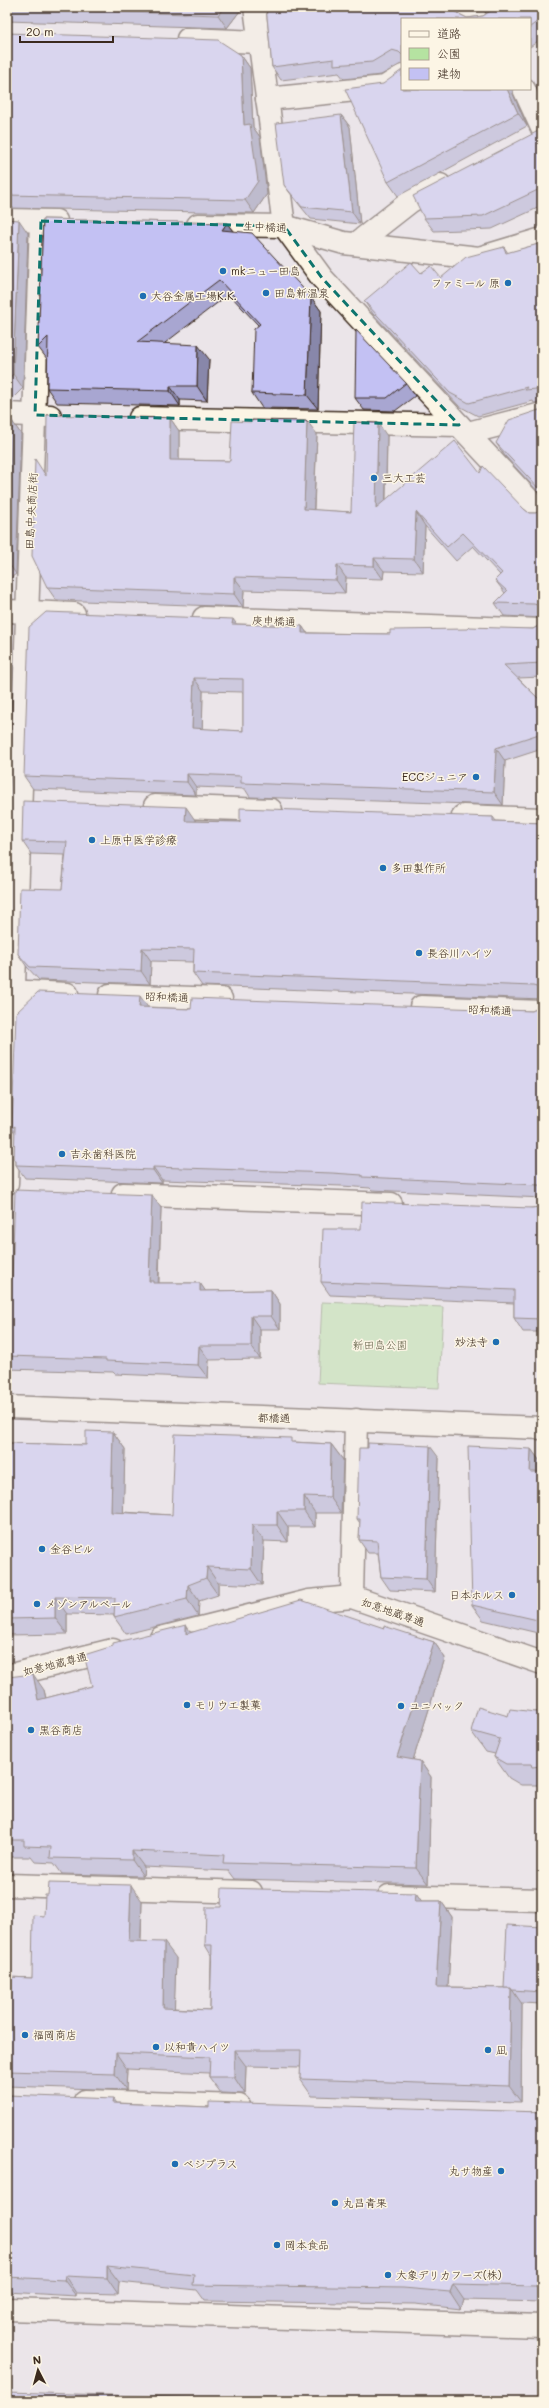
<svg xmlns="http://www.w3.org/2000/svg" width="549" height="2408" viewBox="0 0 549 2408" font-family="Mali,'Klee One',sans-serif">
<rect width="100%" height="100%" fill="#ebe5e9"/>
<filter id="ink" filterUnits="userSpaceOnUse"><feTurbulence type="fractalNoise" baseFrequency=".025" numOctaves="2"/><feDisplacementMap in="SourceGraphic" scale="8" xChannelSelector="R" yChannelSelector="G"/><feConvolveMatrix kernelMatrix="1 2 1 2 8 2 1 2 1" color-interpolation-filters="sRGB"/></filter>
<g filter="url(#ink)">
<polygon fill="#b5e3a1" stroke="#788660" points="322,1302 443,1307 439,1388 318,1383"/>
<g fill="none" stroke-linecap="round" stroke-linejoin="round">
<defs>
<g id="minor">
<polyline points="255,7 284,226 322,278 542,514"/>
<polyline points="468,7 476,19"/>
<polyline points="188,39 259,42"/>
<polyline points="524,89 542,128"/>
<polyline points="267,99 385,87 402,76"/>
<polyline points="7,220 56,221"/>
<polyline points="198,225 284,226 344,243 479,258 542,239"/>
<polyline points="356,244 411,201 440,185"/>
<polyline points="7,414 50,416"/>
<polyline points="140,418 459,425"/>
<polyline points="468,433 542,414"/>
<polyline points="7,611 74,614"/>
<polyline points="204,618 542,630"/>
<polyline points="155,806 271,810"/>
<polyline points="463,816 542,819"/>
<polyline points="7,991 67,994"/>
<polyline points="110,995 221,999"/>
<polyline points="421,1007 542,1012"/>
<polyline points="7,1183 41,221"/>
<polyline points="123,1194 391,1204"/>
<polyline points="7,1407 542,1428"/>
<polyline points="352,1597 356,1420"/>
<polyline points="161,1638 309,1601 352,1597 542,1663"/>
<polyline points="7,1676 113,1650"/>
<polyline points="7,1885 251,1892"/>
<polyline points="389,1896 542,1900"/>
<polyline points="85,2101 239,2106"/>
<polyline points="7,2309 542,2326"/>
</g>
</defs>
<use href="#minor" stroke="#3b2a1e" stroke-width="25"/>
<use href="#minor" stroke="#fcf5e5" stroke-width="22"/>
</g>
<g fill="#a8a6d1" stroke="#3b2a1e" fill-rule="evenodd">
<polygon points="7,7 243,7 227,28 7,21"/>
<polygon points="266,7 456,7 457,13 467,18 483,16 496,7 542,7 542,38 530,47 530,19 402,19 402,64 401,64 381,75 344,79 339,73 281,80 272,67"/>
<polygon points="7,33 241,55 250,68 253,127 260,137 267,194 254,213 7,208"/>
<polygon points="383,84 402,89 513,89 513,94 527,126 398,196 388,182"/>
<polygon points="341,115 350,127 360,224 311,219 293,197 284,185"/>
<polygon points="542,129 542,206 492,229 434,231 424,218"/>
<polygon points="7,219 28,233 23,388 9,402 7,402"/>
<polygon points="43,219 227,223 233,231 311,297 321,311 318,409 262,408 252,393 258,325 229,294 165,343 209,359 207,401 180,400 180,406 57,403 47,388 47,359 38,347"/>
<polygon points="542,243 542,402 534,403 533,401 478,416 459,406 373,314 364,301 421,273 441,278 504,247 508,253"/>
<polygon points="406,383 415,396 395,411 364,410 355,398"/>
<polygon points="542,409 542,496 505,456 496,443"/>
<polygon points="7,414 21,434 16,574 7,581"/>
<polygon points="170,418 179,431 179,460 230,461 317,434 314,510 351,512 387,436 386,500 480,473 524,509 529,513 536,513 542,507 542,618 504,616 495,603 505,593 495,580 500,575 473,546 456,561 425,526 423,572 384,571 383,579 346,578 345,593 244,590 243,607 56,600 47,587 46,475"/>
<path d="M 237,624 L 302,626 L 307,633 L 390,634 L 533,629 L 542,624 L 542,677 L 518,678 L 542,702 L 542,749 L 505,761 L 503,805 L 250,797 L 245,789 L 196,787 L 196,795 L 33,789 L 24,776 ZM 203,691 L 243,692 L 243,731 L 202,729 Z"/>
<polygon points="493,817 496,821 542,823 542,999 202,986 193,973 193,962 151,961 150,984 39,980 27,967 18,954 62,889 65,855 31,854 22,841 195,820 195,821 240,822"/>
<polygon points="542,1006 542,1198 372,1190 370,1188 342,1186 162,1180 162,1183 25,1178 16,1165 16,1162 14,1159 15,1133 12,1128 148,1007 191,1009 532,1011"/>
<polygon points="542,1202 542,1332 523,1332 514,1318 514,1303 330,1295 321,1282 361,1229 532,1208 539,1207"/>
<polygon points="161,1208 159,1283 200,1283 205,1291 271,1290 280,1304 280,1329 260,1329 260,1359 209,1360 208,1378 115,1374 113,1372 7,1369 7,1319 12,1279"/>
<polygon points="113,1432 125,1449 123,1512 172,1515 294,1442 331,1444 343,1460 341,1513 315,1513 315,1527 288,1527 288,1542 264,1541 262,1585 218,1583 218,1595 199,1601 198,1616 126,1634 114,1617 114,1615 67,1614 67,1634 7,1635 7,1443 86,1445"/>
<polygon points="531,1449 542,1464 542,1634 483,1620 472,1605"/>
<polygon points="439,1458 435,1592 390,1590 381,1577 378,1553 368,1553 359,1540 360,1523 357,1519"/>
<polygon points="384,1628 434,1642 445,1658 413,1760 420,1761 431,1777 428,1884 235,1879 229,1871 144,1867 143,1876 62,1874 54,1863 35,1862 31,1857 7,1857 7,1678 44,1690 46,1698 92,1686 191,1632"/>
<polygon points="535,1712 542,1712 542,1785 521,1785 509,1778 494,1757 495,1754 486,1752 471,1731 508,1716"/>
<polygon points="416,1893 421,1901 441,1901 452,1917 448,1987 504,1988 542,1927 542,2004 521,2003 522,2004 521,2102 312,2096 300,2079 301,2067 246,2066 245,2094 221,2093 209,2077 209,2073 127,2069 126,2090 7,2086 7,1977 32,1978 44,1916 142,1901 141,1942 176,1958 174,2008 210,2010 211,1955 205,1945 221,1907"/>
<polygon points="7,2095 117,2103 209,2107 542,2112 542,2302 464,2300 461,2309 415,2304 205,2301 197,2290 119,2282 118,2294 76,2293 76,2296 7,2292"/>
</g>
<g fill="#8887aa" stroke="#3b2a1e">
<polygon points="224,7 243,7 227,28 218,15"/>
<polygon points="453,7 456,7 457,14 461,19"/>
<polygon points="241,55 250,68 253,127 260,137 267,194 254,213 245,200 244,125"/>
<polygon points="507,89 513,89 513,94 527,126 518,113"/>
<polygon points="341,115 350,127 360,224 352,212"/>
<polygon points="19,220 28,233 23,388 13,374"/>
<polygon points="227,223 237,237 222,230"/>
<polygon points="311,297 321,311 318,409 307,395"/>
<polygon points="198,345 209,359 207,401 197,386"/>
<polygon points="170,386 180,400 180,406 170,391"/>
<polygon points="7,414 21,434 16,574 7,561"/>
<polygon points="170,418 179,431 179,473 170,460"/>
<polygon points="307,421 317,434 313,523 304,509"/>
<polygon points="378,423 387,436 385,521 376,508"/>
<polygon points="416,512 425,526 423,572 414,559"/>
<polygon points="374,558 384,571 383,579 374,566"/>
<polygon points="337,565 346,578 345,593 336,580"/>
<polygon points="234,577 244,590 243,607 234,594"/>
<polygon points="233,619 242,632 232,624"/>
<polygon points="302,626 311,639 302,633"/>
<polygon points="7,656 13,664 8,789 7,786"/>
<polygon points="194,678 203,691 202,742 192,728"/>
<polygon points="496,748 505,761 503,805 494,792"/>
<polygon points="187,774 196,787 196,795 187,782"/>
<polygon points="186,807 195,820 194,834 185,821"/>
<polygon points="142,948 151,961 150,984 141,971"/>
<polygon points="140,996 149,1009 139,1007"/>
<polygon points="153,1167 162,1180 162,1183 153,1170"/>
<polygon points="152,1195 161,1208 158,1289 149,1281"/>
<polygon points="200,1283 209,1296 200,1291"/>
<polygon points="271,1290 280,1304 280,1329 271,1316"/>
<polygon points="251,1316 260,1329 260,1359 251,1346"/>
<polygon points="199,1346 209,1360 208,1378 198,1365"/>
<polygon points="113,1432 125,1449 123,1528 111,1512"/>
<polygon points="331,1444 343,1460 341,1513 330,1497"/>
<polygon points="430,1446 439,1458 435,1592 426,1579"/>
<polygon points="531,1449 542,1464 541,1487 530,1472"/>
<polygon points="304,1496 315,1513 315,1527 304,1511"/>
<polygon points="277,1511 288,1527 288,1542 277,1525"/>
<polygon points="252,1525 264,1541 262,1585 251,1569"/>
<polygon points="207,1567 218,1583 218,1595 206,1578"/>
<polygon points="188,1585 199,1601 198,1616 187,1599"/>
<polygon points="55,1597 67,1614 67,1634 55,1618"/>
<polygon points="186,1625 197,1642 186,1634"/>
<polygon points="434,1642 445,1658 409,1773 397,1757"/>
<polygon points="33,1674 44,1690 50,1717 38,1700"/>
<polygon points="420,1761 431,1777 428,1884 416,1868"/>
<polygon points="132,1851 144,1867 143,1876 132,1860"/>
<polygon points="131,1885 142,1901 140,1958 129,1941"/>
<polygon points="416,1893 427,1909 415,1901"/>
<polygon points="441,1901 452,1917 447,2003 436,1987"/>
<polygon points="164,1942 176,1958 174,2024 163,2008"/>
<polygon points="511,1988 522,2004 521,2102 509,2086"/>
<polygon points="234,2050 246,2066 245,2094 234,2077"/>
<polygon points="116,2053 127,2069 126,2090 115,2074"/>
<polygon points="114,2099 125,2115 113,2103"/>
<polygon points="107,2266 119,2282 118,2294 107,2278"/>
<polygon points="65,2276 76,2293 76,2296 64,2280"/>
<polygon points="542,2279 542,2295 536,2286"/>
<polygon points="453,2284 464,2300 461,2309 450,2292"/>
</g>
<g fill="#c3c1f3" stroke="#3b2a1e" fill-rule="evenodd">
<polygon points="7,7 224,7 218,15 7,8"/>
<polygon points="266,7 453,7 457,13 467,18 483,16 496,7 542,7 542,18 530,27 530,19 402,19 402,55 399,52 392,50 372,62 334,65 334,59 272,67"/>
<polygon points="7,33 218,40 241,55 244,125 250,124 258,181 245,200 7,195"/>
<polygon points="402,70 402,89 507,89 518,113 388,182 345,89 383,84"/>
<polygon points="341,115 352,212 302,207 284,185 276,123"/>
<polygon points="542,129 542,188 483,216 424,218 413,196"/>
<polygon points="7,219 19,220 13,374 7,381"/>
<polygon points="43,219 227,223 222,230 252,233 311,297 307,395 252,393 254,329 260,324 219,280 137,342 198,345 197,386 170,386 170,391 47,388 48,337 38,347"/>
<polygon points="542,243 542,393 536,389 525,390 527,387 469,403 450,393 364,301 411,262 421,273 431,266 441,278 466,257 504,247 506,253"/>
<polygon points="356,330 406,383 387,398 355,398"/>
<polygon points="542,409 542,492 496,443 509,420"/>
<polygon points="7,414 12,421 7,555"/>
<polygon points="47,415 170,418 170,460 230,461 232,421 252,422 252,420 307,421 304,509 351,512 354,422 378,423 376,508 455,441 480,473 483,466 524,509 529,513 536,513 542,507 542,611 540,606 534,604 495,603 507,591 495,580 502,573 463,533 447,547 416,512 414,559 374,558 374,566 337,565 336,580 234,577 234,594 47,587 32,556 35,459 46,476"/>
<path d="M 46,612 L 233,619 L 232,624 L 302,626 L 302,633 L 390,634 L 390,630 L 467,629 L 469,627 L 533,629 L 542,624 L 542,663 L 504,665 L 542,702 L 542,733 L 496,748 L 494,792 L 241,783 L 241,776 L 187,774 L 187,782 L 24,776 L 29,627 ZM 194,678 L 243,679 L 243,731 L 192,728 Z"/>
<polygon points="23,801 186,807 185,821 240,822 240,808 493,817 493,821 542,823 542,991 540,988 533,986 193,973 194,949 142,948 141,971 30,967 18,954 20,888 62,889 67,842 22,841"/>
<polygon points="38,992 140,996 139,1007 191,1009 192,998 532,1011 542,1006 542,1188 539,1185 362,1177 362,1175 332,1173 153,1167 153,1170 16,1165 16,1160 14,1159 15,1126 12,1128 16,1013"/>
<polygon points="15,1190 152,1195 149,1281 153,1281 153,1283 200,1283 200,1291 271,1290 271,1316 251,1316 251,1346 199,1346 198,1365 106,1361 106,1359 7,1356 7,1319 9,1279 12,1279"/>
<polygon points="362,1202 532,1208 539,1207 542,1202 542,1319 514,1318 514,1290 321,1282 323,1229 361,1229"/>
<polygon points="86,1431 113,1432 111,1512 172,1515 175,1434 291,1438 291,1442 331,1444 330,1497 304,1496 304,1511 277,1511 277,1525 252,1525 251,1569 207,1567 206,1578 188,1585 187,1599 114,1617 115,1598 55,1597 55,1618 7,1619 7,1443 86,1445"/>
<polygon points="368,1443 430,1446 426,1579 381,1577 377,1541 359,1540 360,1519 357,1519 359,1448 368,1448"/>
<polygon points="468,1446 531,1449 530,1472 542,1472 542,1621 472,1605"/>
<polygon points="301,1600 384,1628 384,1626 434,1642 397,1757 420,1761 416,1868 223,1863 224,1855 132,1851 132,1860 50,1858 51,1847 24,1846 24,1840 7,1840 7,1678 8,1677 33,1674 38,1700 92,1686 84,1655 113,1646 113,1643 186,1625 186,1634"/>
<polygon points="478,1707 508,1716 510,1709 535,1712 542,1712 542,1766 532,1767 531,1764 506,1764 494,1757 500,1739 471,1731"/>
<polygon points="49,1883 131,1885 129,1941 164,1942 163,2008 210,2010 212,1945 205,1945 206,1907 221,1907 222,1888 416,1893 415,1901 441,1901 436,1987 511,1988 509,2086 300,2079 301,2050 234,2050 234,2077 209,2077 210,2057 116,2053 115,2074 7,2071 7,1977 32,1978 33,1915 44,1916 45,1895 48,1895"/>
<polygon points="507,1925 542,1927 542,1992 512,1990 511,1988 504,1988"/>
<polygon points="7,2095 114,2099 113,2103 209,2107 209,2102 542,2112 542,2279 536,2286 453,2284 450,2292 403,2288 193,2285 194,2275 107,2266 107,2278 65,2276 64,2280 7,2277"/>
<polygon points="7,2392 310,2401 7,2401"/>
</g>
</g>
<path d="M0 0H549V2408H0ZM 41,221 L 284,226 L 322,278 L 459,425 L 35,415 Z" fill="#ebe5e9" fill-opacity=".55" fill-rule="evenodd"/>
<path fill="none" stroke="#0f766e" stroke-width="3" stroke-dasharray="8 5" stroke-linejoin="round" d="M 41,221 L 284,226 L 322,278 L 459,425 L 35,415 Z"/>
<g fill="#1f6fb2" stroke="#fcf5e5" stroke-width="1.5">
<circle cx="223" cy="271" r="4"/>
<circle cx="508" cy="283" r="4"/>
<circle cx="266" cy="293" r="4"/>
<circle cx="143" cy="296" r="4"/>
<circle cx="374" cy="478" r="4"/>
<circle cx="476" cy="777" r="4"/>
<circle cx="92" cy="840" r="4"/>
<circle cx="383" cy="868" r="4"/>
<circle cx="419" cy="953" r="4"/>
<circle cx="62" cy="1154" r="4"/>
<circle cx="496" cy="1342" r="4"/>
<circle cx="42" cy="1549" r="4"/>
<circle cx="512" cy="1595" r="4"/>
<circle cx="37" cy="1604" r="4"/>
<circle cx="187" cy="1705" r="4"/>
<circle cx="401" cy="1706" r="4"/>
<circle cx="31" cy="1730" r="4"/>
<circle cx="25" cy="2035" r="4"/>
<circle cx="156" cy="2047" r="4"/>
<circle cx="488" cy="2050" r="4"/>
<circle cx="175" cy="2164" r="4"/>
<circle cx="501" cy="2171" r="4"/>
<circle cx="335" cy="2203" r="4"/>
<circle cx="277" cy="2245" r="4"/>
<circle cx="388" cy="2275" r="4"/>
</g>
<g text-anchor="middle" stroke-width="3" stroke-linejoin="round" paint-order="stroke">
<g font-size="11" fill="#3b2a1e" stroke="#fcf5e5">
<text transform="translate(265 227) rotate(3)" y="4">生中橋通</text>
<text transform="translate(31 511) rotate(-87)" y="4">田島中央商店街</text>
<text transform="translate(274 621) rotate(2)" y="4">庚申橋通</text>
<text transform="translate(167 997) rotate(2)" y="4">昭和橋通</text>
<text transform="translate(490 1010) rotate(2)" y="4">昭和橋通</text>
<text transform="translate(274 1418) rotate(1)" y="4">都橋通</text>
<text transform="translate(393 1612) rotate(19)" y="4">如意地蔵尊通</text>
<text transform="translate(55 1664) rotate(-14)" y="4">如意地蔵尊通</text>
</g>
<g font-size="11" fill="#3b2a1e" stroke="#fcf5e5" text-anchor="start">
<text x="231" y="275">mkニュー田島</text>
<text x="500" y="287" text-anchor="end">ファミール 原</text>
<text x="274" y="297">田島新温泉</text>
<text x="151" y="300">大谷金属工場K.K.</text>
<text x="382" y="482">三大工芸</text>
<text x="468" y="781" text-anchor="end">ECCジュニア</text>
<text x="100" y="844">上原中医学診療</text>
<text x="391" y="872">多田製作所</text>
<text x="427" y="957">長谷川ハイツ</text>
<text x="70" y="1158">吉永歯科医院</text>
<text x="488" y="1346" text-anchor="end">妙法寺</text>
<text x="50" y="1553">金谷ビル</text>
<text x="504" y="1599" text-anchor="end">日本ホルス</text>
<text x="45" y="1608">メゾンアルベール</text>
<text x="195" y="1709">モリウエ製菓</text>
<text x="409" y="1710">ユニバック</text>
<text x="39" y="1734">黒谷商店</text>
<text x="33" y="2039">福岡商店</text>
<text x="164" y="2051">以和貴ハイツ</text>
<text x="496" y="2054">凪</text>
<text x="183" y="2168">ベジプラス</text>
<text x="493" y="2175" text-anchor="end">丸サ物産</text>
<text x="343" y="2207">丸昌青果</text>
<text x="285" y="2249">岡本食品</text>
<text x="396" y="2279">大象デリカフーズ(株)</text>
</g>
<g font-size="11" fill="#5a583f" stroke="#fcf5e5">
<text x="380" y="1349">新田島公園</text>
</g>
</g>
<rect width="549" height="2408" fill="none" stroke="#fcf5e5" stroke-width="24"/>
<rect x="12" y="12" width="525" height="2384" fill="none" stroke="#3b2a1e" stroke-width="1.5" filter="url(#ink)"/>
<rect x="401" y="18" width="130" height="72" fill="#fcf5e5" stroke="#afa495"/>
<rect x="409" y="31" width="20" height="6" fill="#fcf5e5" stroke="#afa495"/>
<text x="437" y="38" font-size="12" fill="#3b2a1e">道路</text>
<rect x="409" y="48" width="20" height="12" fill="#b5e3a1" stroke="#afa495"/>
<text x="437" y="58" font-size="12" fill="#3b2a1e">公園</text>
<rect x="409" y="68" width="20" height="12" fill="#c3c1f3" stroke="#afa495"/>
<text x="437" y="78" font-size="12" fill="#3b2a1e">建物</text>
<g transform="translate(38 2370) rotate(354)" stroke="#fcf5e5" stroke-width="3" paint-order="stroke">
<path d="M0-3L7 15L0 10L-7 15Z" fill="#3b2a1e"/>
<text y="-6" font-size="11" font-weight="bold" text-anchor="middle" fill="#3b2a1e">N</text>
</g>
<path d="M20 36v6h93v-6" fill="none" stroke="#3b2a1e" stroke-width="2"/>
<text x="26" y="36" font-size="12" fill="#3b2a1e" stroke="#fcf5e5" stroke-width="3" paint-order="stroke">20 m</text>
</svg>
